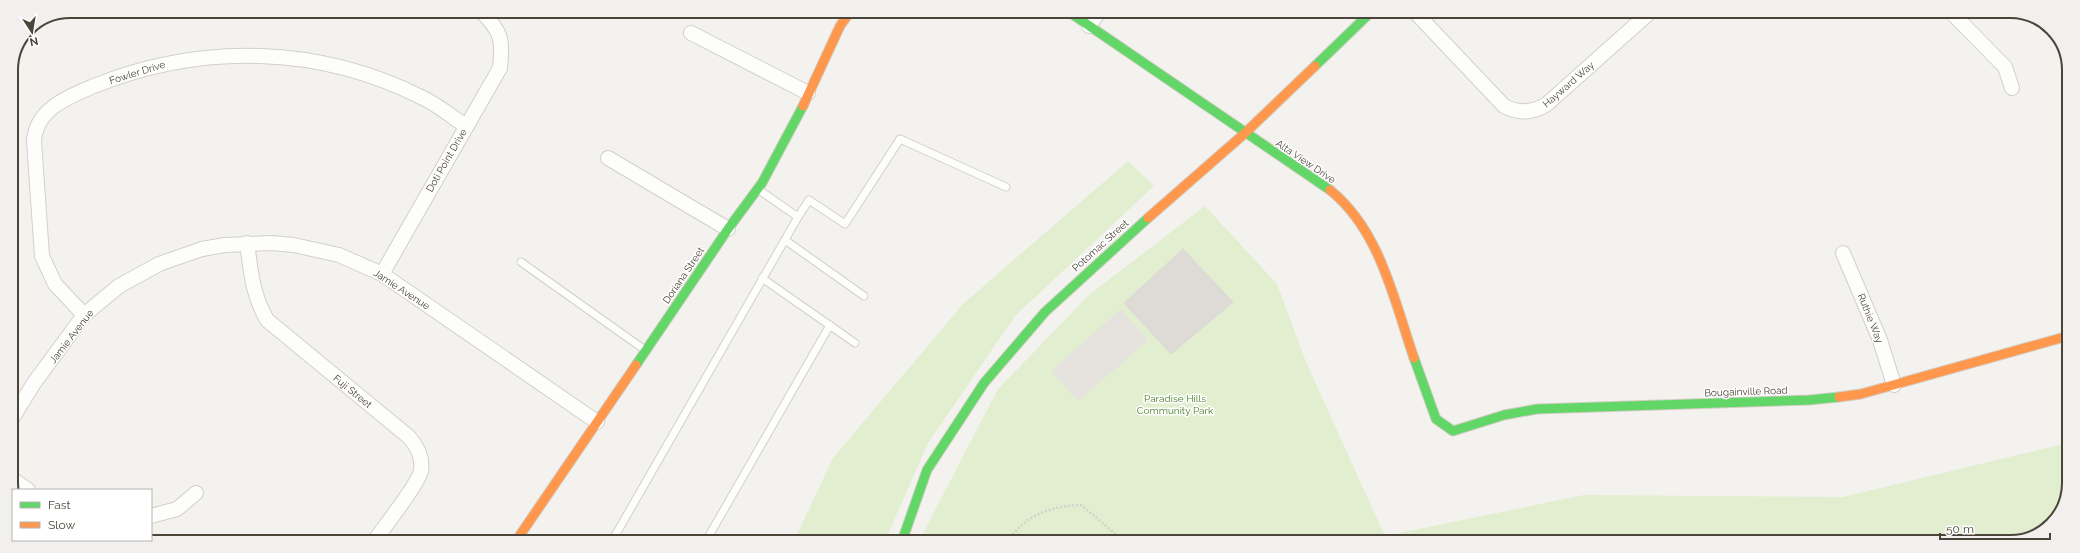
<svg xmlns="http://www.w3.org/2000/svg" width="2080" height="553" viewBox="0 0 2080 553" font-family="Raleway,sans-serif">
<rect width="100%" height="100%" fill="#f4f2ee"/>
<g fill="#e1eecf">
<polygon points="1128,161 1154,186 1015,316 928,443 885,541 794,541 833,458 963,304"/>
<polygon points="1205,206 1277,284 1306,362 1385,536 1584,495 1843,497 2067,443 2067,498 2046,530 2011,542 919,541 998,389 1089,295"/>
</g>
<polygon fill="#e6e3df" points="1121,309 1148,340 1078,401 1051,371"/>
<polygon fill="#dedbd6" stroke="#dcd9d4" points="1183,249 1233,302 1171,354 1124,303"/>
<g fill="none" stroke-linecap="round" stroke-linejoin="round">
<defs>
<g id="lane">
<polyline points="759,190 798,217 809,200 845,224 900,139 1006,187"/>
<polyline points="785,240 864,296"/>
<polyline points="521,262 645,350"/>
<polyline points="762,278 855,343"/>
<polyline points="612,541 798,217"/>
<polyline points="706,541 830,325"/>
</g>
<g id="street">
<path d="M 1415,12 L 1504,106 C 1519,114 1533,113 1547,104 L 1649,13"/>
<polyline points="1952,13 2005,67 2012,88"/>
<polyline points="1089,26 1099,12"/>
<polyline points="691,33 808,93"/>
<polyline points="608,158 728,229"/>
<path d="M 247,243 C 251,271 252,294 267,320 L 409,437 C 418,447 423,458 421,471 C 418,484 385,526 375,540"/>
<polyline points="1843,253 1880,340 1894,385"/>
<path d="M 382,274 L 500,68 C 503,40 502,32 481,11"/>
<path d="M 84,315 L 55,284 L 42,256 L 34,141 C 36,109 68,97 94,86 C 201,43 319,45 423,98 C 438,105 452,117 466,126"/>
<polyline points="11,420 34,383 84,315 119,286 159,264 202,249 225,245 271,243 294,245 339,255 382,274 597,422"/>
<polyline points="11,478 28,490"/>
<polyline points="151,516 177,509 196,493"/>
</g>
<g id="fast">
<polyline points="1069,12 1330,190"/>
<polyline points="1315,66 1371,12"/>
<polyline points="1414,358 1436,419 1453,431 1504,415 1537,409 1809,400 1839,397"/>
<polyline points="636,365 728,229 762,183 803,106"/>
<polyline points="902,541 927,470 984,383 1045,312 1148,218"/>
</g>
<g id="slow">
<polyline points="803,106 840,26 850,12"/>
<path d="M 1330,190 C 1380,230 1394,300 1414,358"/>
<polyline points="1148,218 1244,134 1315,66"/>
<polyline points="1839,397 1861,394 2068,336"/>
<polyline points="516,541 636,365"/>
</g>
</defs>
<use href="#lane" stroke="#d2d0cb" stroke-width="9"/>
<use href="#street" stroke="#d2d0cb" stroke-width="16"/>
<use href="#fast" stroke="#d3cfc5" stroke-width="11"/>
<use href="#slow" stroke="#d3cfc5" stroke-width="11"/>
<path stroke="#d3d2cc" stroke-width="2.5" stroke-dasharray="2 2" stroke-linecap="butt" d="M 1008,541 C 1026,515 1050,506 1081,505 L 1124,541"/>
<use href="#lane" stroke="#fdfdfc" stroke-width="7"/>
<use href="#street" stroke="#fdfdfc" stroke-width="14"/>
<use href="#fast" stroke="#63d668" stroke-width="9"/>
<use href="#slow" stroke="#ff974d" stroke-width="9"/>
</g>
<g text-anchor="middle" stroke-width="3" stroke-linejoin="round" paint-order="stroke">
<g font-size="10" fill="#4b4439" stroke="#fff">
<text transform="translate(137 72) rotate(-17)" y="4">Fowler Drive</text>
<text transform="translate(1568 84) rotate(-41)" y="4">Hayward Way</text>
<text transform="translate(446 160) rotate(-60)" y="4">Doti Point Drive</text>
<text transform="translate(1306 161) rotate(34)" y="4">Alta View Drive</text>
<text transform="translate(1100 245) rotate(-42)" y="4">Potomac Street</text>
<text transform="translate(683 275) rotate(-56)" y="4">Doriana Street</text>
<text transform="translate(402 289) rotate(33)" y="4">Jamie Avenue</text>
<text transform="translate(1871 318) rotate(68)" y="4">Ruthie Way</text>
<text transform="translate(71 336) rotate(-52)" y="4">Jamie Avenue</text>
<text transform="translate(353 391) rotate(39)" y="4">Fuji Street</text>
<text transform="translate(1746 391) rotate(-2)" y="4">Bougainville Road</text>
</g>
<g font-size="10" fill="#4a7f2a" stroke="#fff">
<text x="1175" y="402">Paradise Hills<tspan x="1175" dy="12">Community Park</tspan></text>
</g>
</g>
<path d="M0 0H2080V553H0ZM70 18H2010A52 52 0 0 1 2062 70V483A52 52 0 0 1 2010 535H70A52 52 0 0 1 18 483V70A52 52 0 0 1 70 18Z" fill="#f1f0ef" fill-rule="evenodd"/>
<path fill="none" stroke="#4b4439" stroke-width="2" d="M70 18H2010A52 52 0 0 1 2062 70V483A52 52 0 0 1 2010 535H70A52 52 0 0 1 18 483V70A52 52 0 0 1 70 18Z"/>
<rect x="12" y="489" width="140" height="52" fill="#ffffff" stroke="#b7b4b0"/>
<rect x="20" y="502" width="20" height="6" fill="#63d668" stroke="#b7b4b0"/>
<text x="48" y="509" font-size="12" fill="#4b4439">Fast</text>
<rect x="20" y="522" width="20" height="6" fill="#ff974d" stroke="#b7b4b0"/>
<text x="48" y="529" font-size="12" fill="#4b4439">Slow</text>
<g transform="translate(32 32) rotate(168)" stroke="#ffffff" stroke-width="3" paint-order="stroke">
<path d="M0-3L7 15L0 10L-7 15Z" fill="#4b4439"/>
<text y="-6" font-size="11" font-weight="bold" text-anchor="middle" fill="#4b4439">N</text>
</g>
<path d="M1940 533v6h110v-6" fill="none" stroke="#4b4439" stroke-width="2"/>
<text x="1946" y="533" font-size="12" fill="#4b4439" stroke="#ffffff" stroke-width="3" paint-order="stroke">50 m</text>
</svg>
